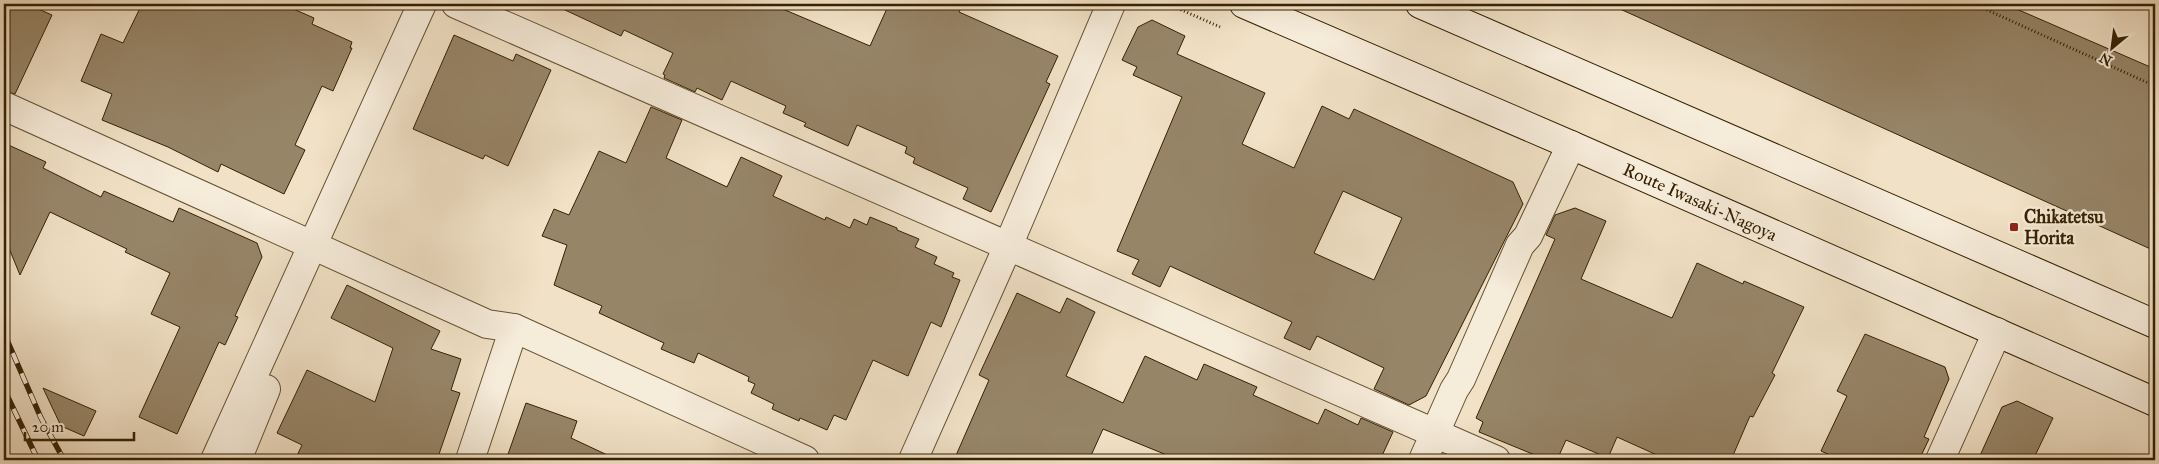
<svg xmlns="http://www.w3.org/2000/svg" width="2159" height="464" viewBox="0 0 2159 464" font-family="'IM FELL Great Primer',serif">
<rect width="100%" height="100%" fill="#f1e1c6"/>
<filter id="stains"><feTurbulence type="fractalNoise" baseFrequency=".004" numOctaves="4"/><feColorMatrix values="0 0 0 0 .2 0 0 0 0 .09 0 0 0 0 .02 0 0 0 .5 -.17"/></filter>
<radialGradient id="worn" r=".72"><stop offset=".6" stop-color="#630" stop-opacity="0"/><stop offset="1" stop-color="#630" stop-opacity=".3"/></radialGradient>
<g fill="#978568" stroke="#352102" fill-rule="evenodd">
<polygon points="4,4 27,4 52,15 15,94 4,91"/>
<polygon points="142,4 282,4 314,18 312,24 352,42 350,48 352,48 333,91 322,86 295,145 305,150 284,194 221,164 218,172 168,147 102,120 112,94 81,81 101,34 123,43"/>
<polygon points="552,4 771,4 870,46 889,4 963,4 959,12 1058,56 1046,82 1050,84 991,212 963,199 968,188 913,163 915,158 905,153 907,147 857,125 848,146 804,126 806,123 783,113 786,106 731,81 722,100 697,88 695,92 664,78 665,75 663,74 673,53 624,30 621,36"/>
<polygon points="1609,4 2005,4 2155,69 2155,251"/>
<path d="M 1152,20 L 1185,36 L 1177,54 L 1265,93 L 1242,144 L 1294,168 L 1322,106 L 1349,119 L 1354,109 L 1513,182 L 1523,204 L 1426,396 L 1409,405 L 1374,389 L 1384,368 L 1317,336 L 1310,350 L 1284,338 L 1292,322 L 1170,266 L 1160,287 L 1132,274 L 1139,260 L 1117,251 L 1182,97 L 1133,75 L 1137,67 L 1122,60 L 1138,27 ZM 1343,191 L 1402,218 L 1374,280 L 1314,253 Z"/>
<polygon points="454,35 513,61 516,54 551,70 508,166 485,155 483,159 413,129"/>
<polygon points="651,107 682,120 666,158 727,187 741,157 782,176 773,196 825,220 826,217 850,228 854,219 867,225 870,217 897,228 897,230 919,239 915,247 937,257 934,264 954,273 952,277 960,280 941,327 931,322 908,376 873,360 846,420 834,415 827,430 800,418 799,421 772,409 774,404 751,393 755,384 748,381 749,377 698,353 694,363 661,349 664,343 599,313 602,306 554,285 567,245 542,236 554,209 569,215 599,151 626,163"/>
<polygon points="4,143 46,162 43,168 101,197 104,191 173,222 179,208 257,243 262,257 235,316 238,317 225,345 219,342 177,434 139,417 180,327 151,314 170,273 125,252 127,249 50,212 20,275 4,236"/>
<polygon points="1575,208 1606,221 1581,279 1672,318 1697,263 1743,284 1744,281 1804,307 1772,373 1775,375 1753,417 1750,416 1731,460 1668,460 1617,437 1608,458 1566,440 1557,460 1547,460 1479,432 1483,422 1476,418 1555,239 1546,235 1555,215"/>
<polygon points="347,285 440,331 431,349 461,359 451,390 460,393 437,460 295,460 302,445 277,433 307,370 375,402 393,348 331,318"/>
<polygon points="1017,293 1060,313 1067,298 1095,312 1066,376 1123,403 1145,356 1197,380 1204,364 1257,387 1253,395 1318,424 1325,409 1358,425 1361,418 1393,432 1380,460 1179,460 1103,429 1089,460 954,460 989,380 979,375"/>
<polygon points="1865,334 1945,367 1949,379 1924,437 1929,439 1919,460 1841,460 1821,451 1847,396 1837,391"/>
<polygon points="43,388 96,411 84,436 61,426"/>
<polygon points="2017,401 2053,418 2033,460 1978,460 2002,407"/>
<polygon points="526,403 577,421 571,438 618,460 506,460"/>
</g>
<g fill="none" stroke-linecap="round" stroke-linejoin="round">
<defs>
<g id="minor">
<polyline points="456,4 1496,460"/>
<polyline points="4,106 487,324 514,328 805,460"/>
<polyline points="470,460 514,328"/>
<polyline points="913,460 1008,246 1111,4"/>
<polyline points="1423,460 1454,390 1461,379 1520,245 1528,236 1571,145"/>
<polyline points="1940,460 1997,332"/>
</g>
<g id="tertiary">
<polyline points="215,460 422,4"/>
<polyline points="237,460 266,389"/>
</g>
<g id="secondary">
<polyline points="1244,4 1571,145 2155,402"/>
<polyline points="1420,4 2155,324"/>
</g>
</defs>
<use href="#minor" stroke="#645133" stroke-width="30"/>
<use href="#tertiary" stroke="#645133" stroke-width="30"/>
<use href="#secondary" stroke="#352102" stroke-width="30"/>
<g stroke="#352102" stroke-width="3" stroke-dasharray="1 2.5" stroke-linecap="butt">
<polyline points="1168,4 1220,27"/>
<polyline points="1974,4 2155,86"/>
</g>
<use href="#minor" stroke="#f6ecda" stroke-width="28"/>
<use href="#tertiary" stroke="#f6ecda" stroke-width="28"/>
<use href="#secondary" stroke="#f6ecda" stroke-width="28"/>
<defs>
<g id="rail">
<polyline points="4,333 41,418 64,460"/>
<polyline points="4,389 38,460"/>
</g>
</defs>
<use href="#rail" stroke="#352102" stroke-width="5.5"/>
<use href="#rail" stroke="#f6ecda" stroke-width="4" stroke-dasharray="11" stroke-linecap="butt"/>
</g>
<rect fill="#8f2418" stroke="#f6ecda" stroke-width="2" x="2009" y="222" width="10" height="10" rx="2.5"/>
<g text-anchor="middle" stroke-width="5" stroke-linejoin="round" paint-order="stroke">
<g font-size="18" fill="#352102" stroke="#f6ecda">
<text transform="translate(1700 202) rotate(24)" y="6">Route Iwasaki-Nagoya</text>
</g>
<g font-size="18" font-weight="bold" fill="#352102" stroke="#f6ecda" text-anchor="start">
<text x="2024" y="223">Chikatetsu<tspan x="2024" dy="21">Horita</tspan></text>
</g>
</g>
<rect width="2159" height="464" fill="none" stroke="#f1e1c6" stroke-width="20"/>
<rect x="5" y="5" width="2149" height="454" fill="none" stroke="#352102" stroke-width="2.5"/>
<rect x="10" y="10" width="2139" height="444" fill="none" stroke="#352102"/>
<g transform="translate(2112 48) rotate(209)" stroke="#f6ecda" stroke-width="4" paint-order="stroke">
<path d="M0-4L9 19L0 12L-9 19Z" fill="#352102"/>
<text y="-8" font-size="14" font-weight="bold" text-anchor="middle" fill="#352102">N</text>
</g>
<path d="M25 432v8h109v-8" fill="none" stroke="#352102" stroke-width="2.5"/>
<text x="32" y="432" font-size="15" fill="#352102" stroke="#f6ecda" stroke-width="4" paint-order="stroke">20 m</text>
<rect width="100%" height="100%" filter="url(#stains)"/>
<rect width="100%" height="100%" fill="url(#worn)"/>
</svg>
